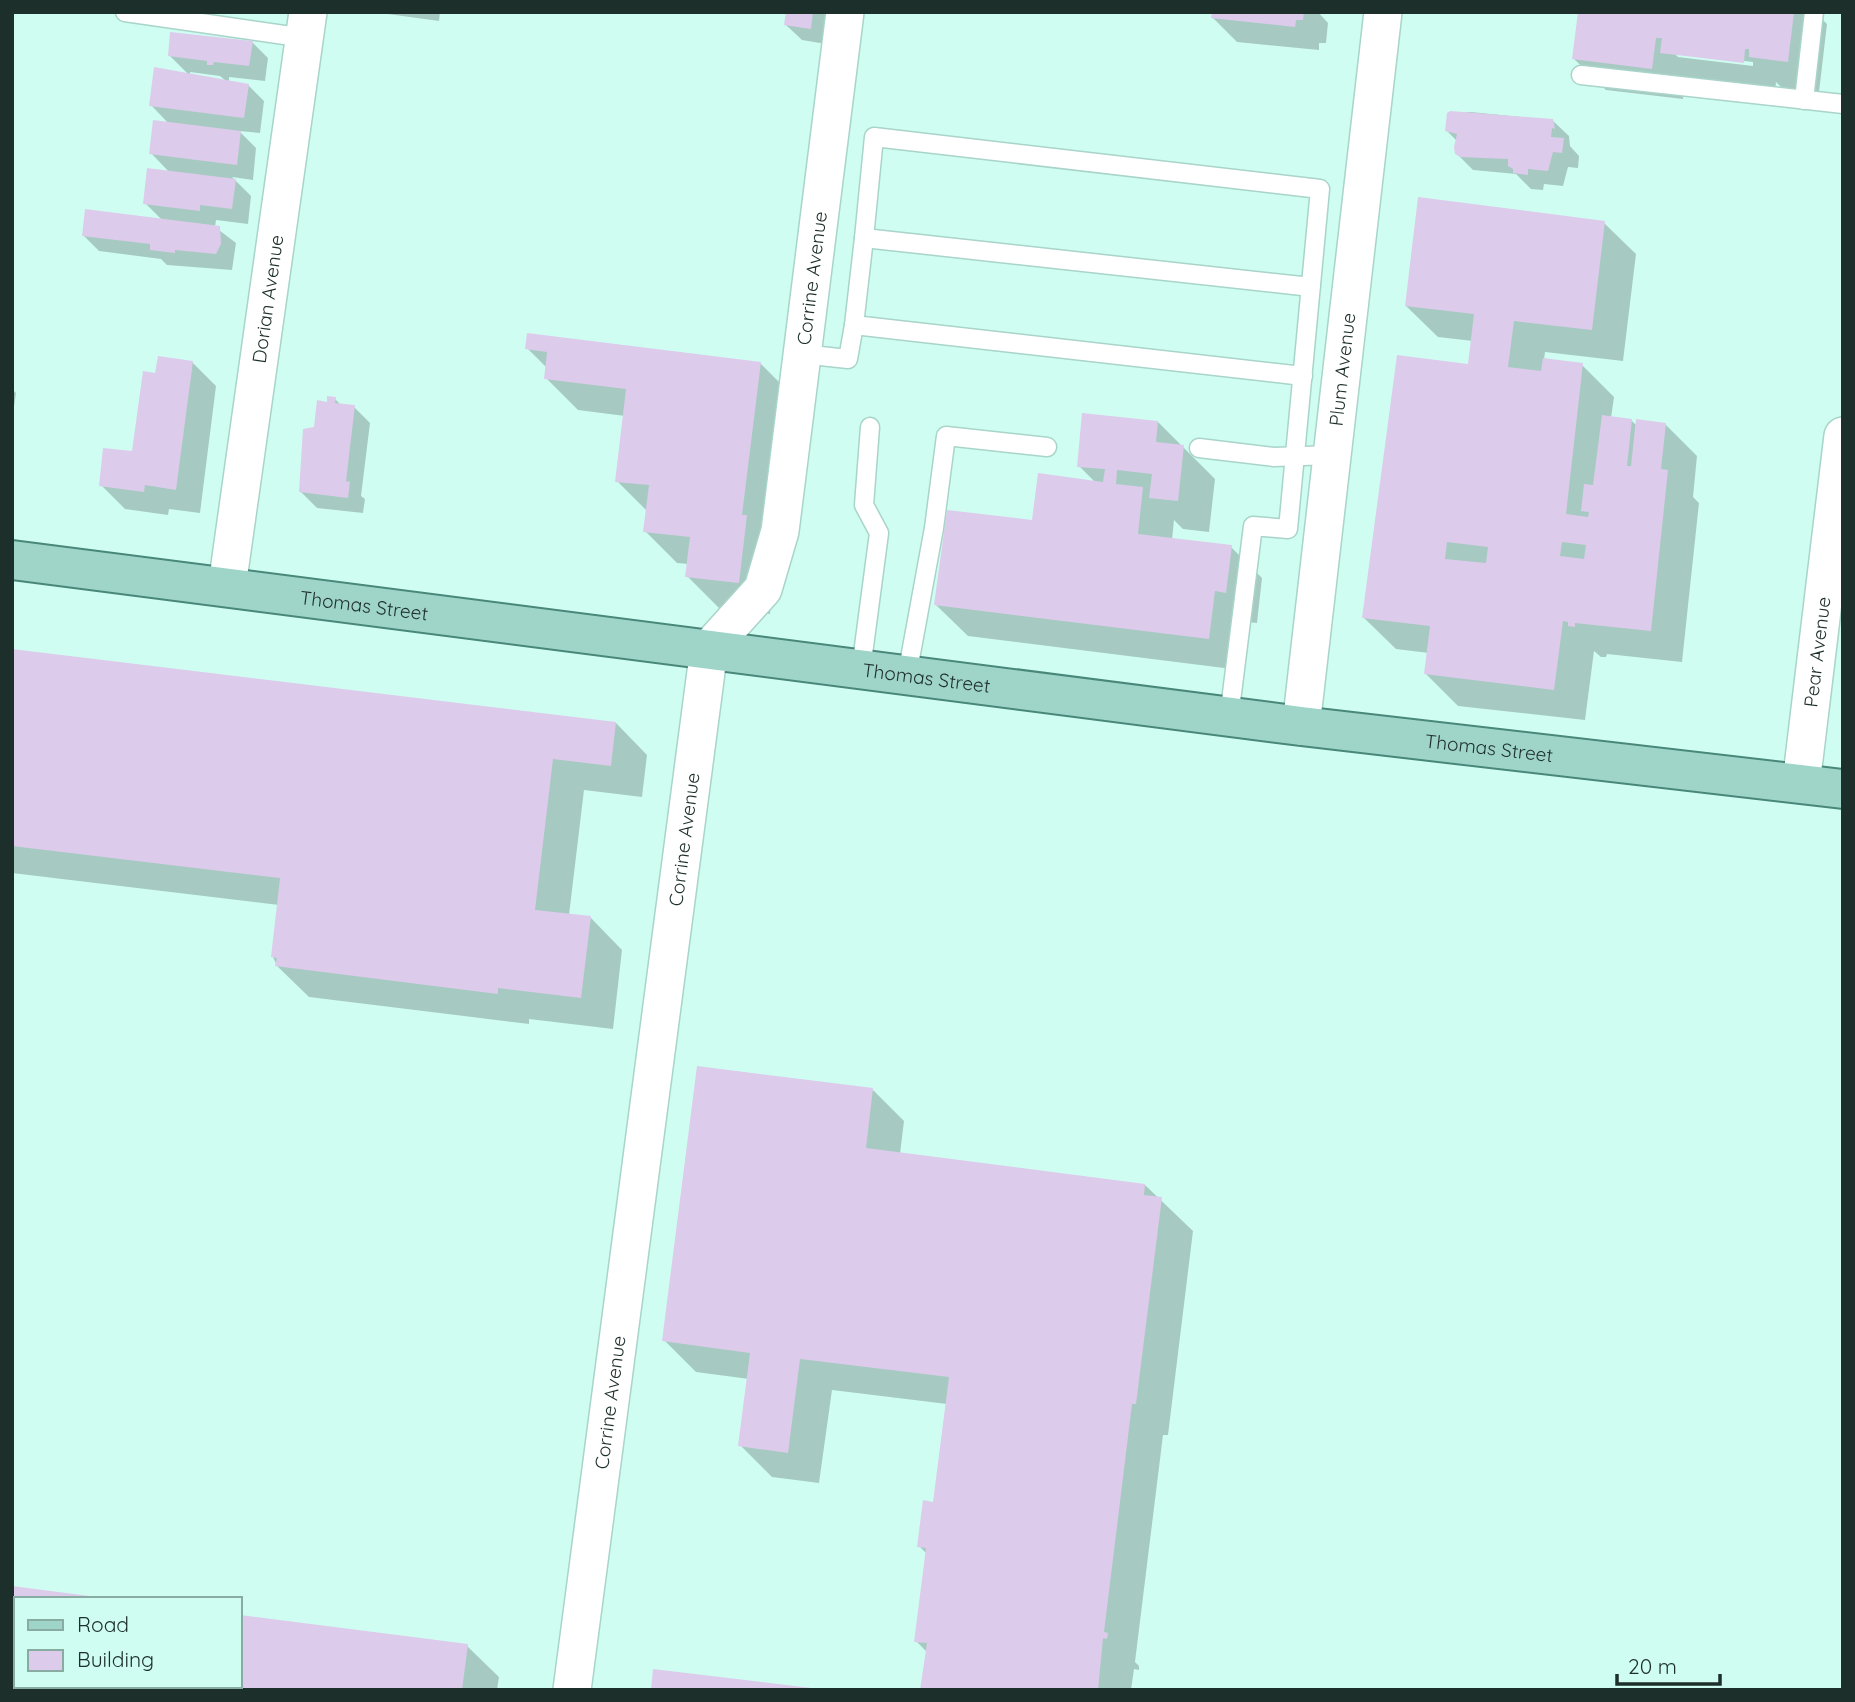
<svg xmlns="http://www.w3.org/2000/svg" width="1855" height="1702" viewBox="0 0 1855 1702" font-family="Quicksand,sans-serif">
<rect width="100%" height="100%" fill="#d0fdf2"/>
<g fill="#0003" fill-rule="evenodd">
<polygon points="373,12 440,12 439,21"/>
<polygon points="788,12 830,12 826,44 802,40 786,25"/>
<polygon points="1214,12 1318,12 1328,23 1326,43 1319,43 1319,50 1237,42 1213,18"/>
<path d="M 1579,12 L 1815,12 L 1827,24 L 1819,92 L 1782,88 L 1776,82 L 1775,94 L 1694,84 L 1686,77 L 1683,99 L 1606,90 L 1574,59 ZM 1674,53 L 1753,62 L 1753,66 L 1678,57 Z"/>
<path d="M 252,42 L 268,58 L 265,81 L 229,77 L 229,82 L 248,85 L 264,101 L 260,133 L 239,131 L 256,148 L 253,180 L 232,177 L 251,196 L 248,224 L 216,220 L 215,227 L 236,243 L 232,270 L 167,265 L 161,259 L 99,251 L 83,235 L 162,220 L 145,203 L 170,173 L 151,153 L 169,124 L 151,105 L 189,75 L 170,56 ZM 190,72 L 220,76 L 226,81 L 190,75 Z"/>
<polygon points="1471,112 1552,120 1569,136 1570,146 1579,156 1578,168 1568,167 1563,186 1544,184 1543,190 1531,189 1516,174 1473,170 1457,154 1458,142 1447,131 1448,114"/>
<polygon points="1604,223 1636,254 1623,361 1545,352 1544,360 1582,365 1614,397 1611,418 1631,420 1637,426 1665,424 1697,456 1693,497 1699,503 1682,662 1607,654 1606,657 1601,657 1594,651 1585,720 1458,706 1426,674 1429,653 1396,649 1364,618 1470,366 1473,341 1438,337 1406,306"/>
<polygon points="527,348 760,363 792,395 770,614 719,608 687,576 688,564 677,563 645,531 647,511 617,481 625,416 578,410 546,378 547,368"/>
<polygon points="192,362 216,386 200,513 169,509 168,515 125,509 101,485 134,452 157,375"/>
<polygon points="12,389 16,393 12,420"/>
<polygon points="335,399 342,406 354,407 370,423 361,496 365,499 363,513 317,508 301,492 315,428 328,404"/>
<polygon points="1158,422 1215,479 1209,532 1183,529 1174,520 1172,540 1231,547 1262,578 1257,623 1246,622 1240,670 968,636 936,605 1034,522 1096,483 1079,466"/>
<polygon points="12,650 616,723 647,755 642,797 584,790 569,915 591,918 622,950 613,1029 529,1019 529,1024 309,997 277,966 273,957 279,905 12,873"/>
<polygon points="873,1090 904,1121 900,1154 1145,1185 1193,1231 1168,1435 1163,1435 1135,1662 1139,1666 1139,1670 1134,1669 1131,1690 922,1690 927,1652 916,1641 927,1554 919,1546 935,1504 947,1404 832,1390 819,1483 772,1477 740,1445 749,1379 696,1372 664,1340"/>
<polygon points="12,1588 96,1599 16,1599 16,1686 240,1686 240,1617 467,1646 499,1677 497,1690 12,1690"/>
</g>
<g fill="#ddcbec" fill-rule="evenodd">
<polygon points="786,12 813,12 811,29 784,25"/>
<polygon points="1212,12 1304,12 1303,20 1296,20 1295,27 1211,18"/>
<polygon points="1578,12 1794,12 1788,62 1749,57 1749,49 1745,49 1744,63 1660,53 1662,38 1656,38 1652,69 1572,59"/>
<polygon points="170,32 253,41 249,66 214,62 213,65 207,65 207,61 168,56"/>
<polygon points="154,67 249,84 244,118 149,106"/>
<polygon points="1450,111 1553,119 1555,129 1552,128 1551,137 1564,138 1562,153 1553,152 1548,171 1528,169 1528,175 1513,173 1513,169 1508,166 1508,159 1460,157 1455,154 1454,147 1457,134 1445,131 1447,113"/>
<polygon points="153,120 241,131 237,165 149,154"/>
<polygon points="147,168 236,179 232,209 200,205 200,211 143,204"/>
<path d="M 1418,197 L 1605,221 L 1592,330 L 1514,321 L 1508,367 L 1541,371 L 1543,358 L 1583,363 L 1566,514 L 1588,517 L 1589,512 L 1581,511 L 1584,484 L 1593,485 L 1602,415 L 1632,419 L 1627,466 L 1631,466 L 1636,419 L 1666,423 L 1661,469 L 1668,470 L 1651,631 L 1575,623 L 1575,627 L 1568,626 L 1568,622 L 1563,621 L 1554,690 L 1424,674 L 1430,626 L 1362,618 L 1397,355 L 1468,364 L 1474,314 L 1405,306 ZM 1447,542 L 1488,547 L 1486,563 L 1445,559 ZM 1562,542 L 1586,545 L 1584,559 L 1560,556 Z"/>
<polygon points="85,209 220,226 221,244 216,254 175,250 175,253 150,250 150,244 82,236"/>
<polygon points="527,333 761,362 742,515 747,515 739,583 685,577 690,537 643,532 649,485 615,482 626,389 544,379 547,352 525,349"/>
<polygon points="158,356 193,361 176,490 145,485 144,492 99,486 103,448 132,451 143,371 155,373"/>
<polygon points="327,396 336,397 335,403 355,405 346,481 350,482 348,498 299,492 303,429 314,427 317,400 327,402"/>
<polygon points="1082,413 1158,421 1156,442 1184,445 1178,501 1149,498 1152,474 1117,470 1116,484 1143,487 1138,534 1232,545 1226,593 1215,591 1209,639 934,605 947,510 1032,520 1038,473 1103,482 1105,469 1077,467"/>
<polygon points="12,649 616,722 611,766 553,759 535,910 591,916 581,998 498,988 498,994 275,966 277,958 271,957 280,878 12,846"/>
<polygon points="697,1066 873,1088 866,1148 1145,1184 1144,1195 1162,1197 1136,1404 1132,1404 1104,1632 1108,1633 1107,1639 1103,1638 1098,1690 920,1690 927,1643 914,1642 926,1548 917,1547 923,1500 933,1502 949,1377 800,1359 788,1453 738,1446 750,1353 662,1341"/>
<polygon points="12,1586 97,1597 16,1599 16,1686 240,1686 240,1615 468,1644 462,1690 12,1690"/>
<polygon points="653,1669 811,1688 811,1690 651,1690"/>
</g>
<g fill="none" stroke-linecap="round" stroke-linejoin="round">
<defs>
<g id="lane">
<polyline points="125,12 305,38"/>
<polyline points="1581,75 1843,104"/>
<polyline points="1804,100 1814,12"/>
<polyline points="864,238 854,325 1303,376"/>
<polyline points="802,354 848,359 854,325"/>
<polyline points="1199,448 1274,457 1332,455"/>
<polyline points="861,669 879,533 864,505 870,427"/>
<polyline points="907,675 934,528 946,436 1047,447"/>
<polyline points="1229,717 1253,526 1288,529 1320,189 874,137 864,238 1311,287"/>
</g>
<g id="street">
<path id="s1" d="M 227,586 L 308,12"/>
<path id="s2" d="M 1301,726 L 1383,12"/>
<path id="s3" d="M 1801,784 L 1843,436"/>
<path id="s4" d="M 572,1690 L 709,649 L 763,589 L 780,531 L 845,12"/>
</g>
<g id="primary">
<path id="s5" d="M 12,560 L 1301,726 L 1843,789"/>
</g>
</defs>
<use href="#lane" stroke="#a8d4c9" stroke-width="21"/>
<use href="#street" stroke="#a8d4c9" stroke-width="40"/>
<use href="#primary" stroke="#48877a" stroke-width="42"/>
<use href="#lane" stroke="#fff" stroke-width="18"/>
<use href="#street" stroke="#fff" stroke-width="37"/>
<use href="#primary" stroke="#9fd4c9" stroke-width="38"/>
</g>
<g text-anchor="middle" stroke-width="5" stroke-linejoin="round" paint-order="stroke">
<g font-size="19" fill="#1d2f2b" stroke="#d0fdf2">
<text dy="7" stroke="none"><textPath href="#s4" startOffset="1446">Corrine Avenue</textPath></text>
<text dy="7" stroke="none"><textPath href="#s1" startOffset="290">Dorian Avenue</textPath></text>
<text dy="7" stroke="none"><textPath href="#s2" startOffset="359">Plum Avenue</textPath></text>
<text dy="7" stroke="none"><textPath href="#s5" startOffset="355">Thomas Street</textPath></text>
<text dy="7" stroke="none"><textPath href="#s3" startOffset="133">Pear Avenue</textPath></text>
<text dy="7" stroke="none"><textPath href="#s5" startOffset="922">Thomas Street</textPath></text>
<text dy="7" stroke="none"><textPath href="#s5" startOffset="1489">Thomas Street</textPath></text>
<text dy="7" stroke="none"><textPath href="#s4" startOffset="858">Corrine Avenue</textPath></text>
<text dy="7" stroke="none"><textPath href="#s4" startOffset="290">Corrine Avenue</textPath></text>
</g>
</g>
<rect width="1855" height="1702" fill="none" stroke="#1d2f2b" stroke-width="28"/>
<rect x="14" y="1597" width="228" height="91" fill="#d0fdf2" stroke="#88aba2" stroke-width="2"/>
<rect x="28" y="1620" width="35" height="10" fill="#9fd4c9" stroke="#88aba2" stroke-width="2"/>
<text x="77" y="1632" font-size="21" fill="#1d2f2b">Road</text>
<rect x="28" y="1650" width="35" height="21" fill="#ddcbec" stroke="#88aba2" stroke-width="2"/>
<text x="77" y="1667" font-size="21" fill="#1d2f2b">Building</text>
<path d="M1617 1674v10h103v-10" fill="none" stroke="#1d2f2b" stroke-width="3.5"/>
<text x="1628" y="1674" font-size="21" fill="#1d2f2b" stroke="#d0fdf2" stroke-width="5" paint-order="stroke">20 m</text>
</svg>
